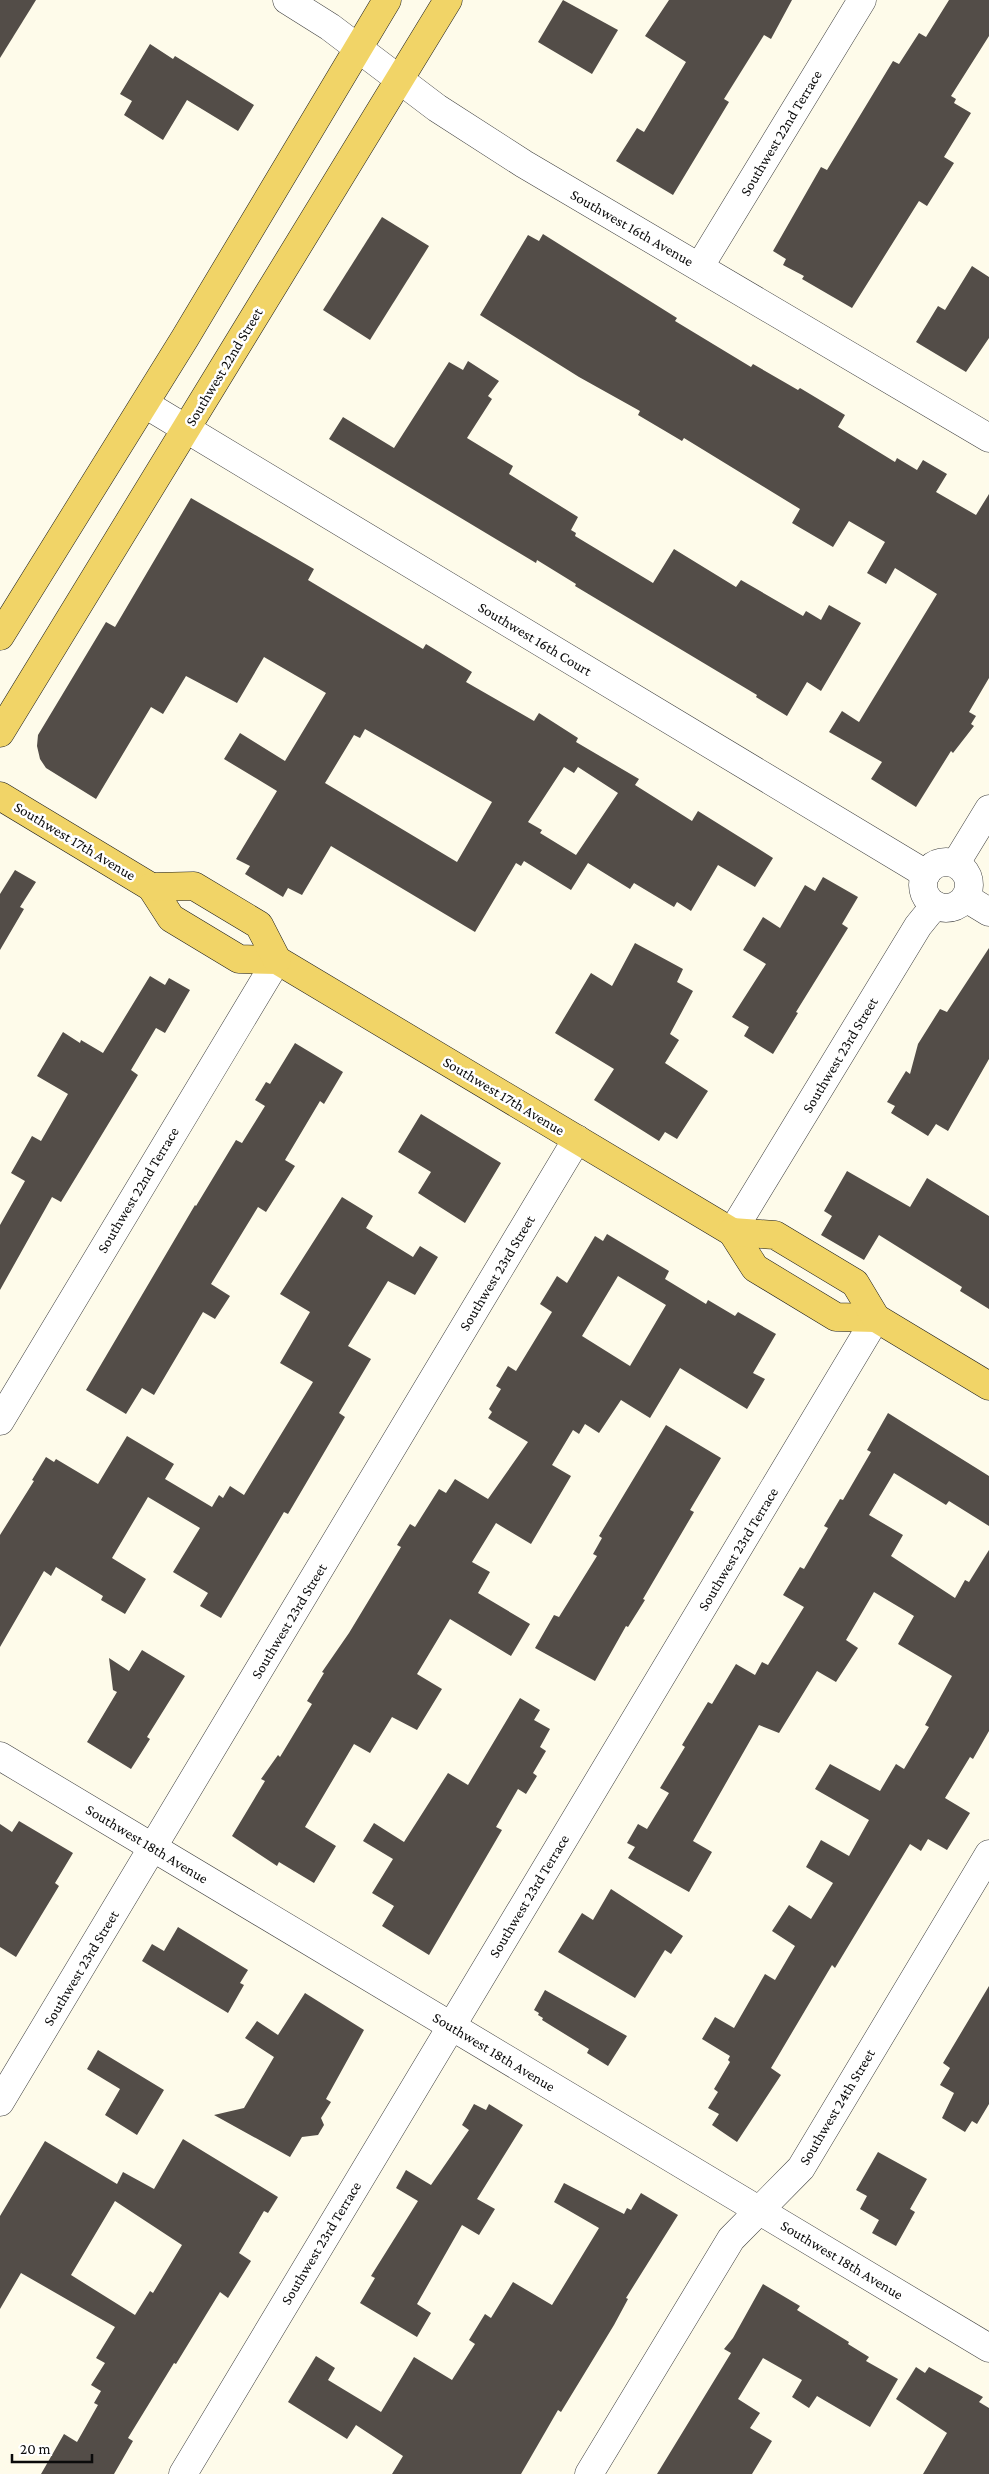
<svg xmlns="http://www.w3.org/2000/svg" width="989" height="2474" viewBox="0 0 989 2474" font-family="'Crimson Pro',serif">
<rect width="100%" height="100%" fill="#fefbea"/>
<g fill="#534d48" fill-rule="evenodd">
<polygon points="0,0 36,0 0,58"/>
<polygon points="563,0 618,30 592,74 538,42"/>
<polygon points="669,0 792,0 771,39 764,35 724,99 729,102 673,195 616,161 637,128 644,132 686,62 645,36"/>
<polygon points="949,0 989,0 989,36 951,96 956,99 954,103 971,113 944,157 954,163 927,206 919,201 852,308 802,279 804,276 783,265 786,259 773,251 821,167 827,170 893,61 899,64 919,33 926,37"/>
<polygon points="150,44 173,59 175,56 254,105 238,131 187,100 163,140 124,115 132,101 120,94"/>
<polygon points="382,217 429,246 370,340 323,310"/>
<polygon points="543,234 677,318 675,321 751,367 753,364 798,390 800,388 845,415 838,427 895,462 897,458 917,470 923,460 947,474 936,492 976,515 989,494 989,678 969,712 976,716 971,724 974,726 953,753 951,751 916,807 871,779 882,762 829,732 842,711 859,722 937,594 895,568 886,584 867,573 885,542 849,521 833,547 792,523 800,509 684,438 682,441 638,415 640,411 579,377 480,315 528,235 539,241"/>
<polygon points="972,266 989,277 989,338 966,372 916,342 938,306 945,310"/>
<polygon points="468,361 499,381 488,396 492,399 467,438 513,466 509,474 578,517 571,530 576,533 575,536 653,583 674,549 736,587 741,580 803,616 806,611 821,620 829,605 861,623 821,691 807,682 787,716 756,697 757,695 575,586 576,584 537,560 536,563 329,439 343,417 394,448 449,362 463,370"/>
<path d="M 191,498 L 314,569 L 308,580 L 423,649 L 426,644 L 472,672 L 466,682 L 534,721 L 539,713 L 578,738 L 576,742 L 639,779 L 635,785 L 692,821 L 698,811 L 773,858 L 755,887 L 718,865 L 691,911 L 677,902 L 674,907 L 634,883 L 630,889 L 588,863 L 571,890 L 524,861 L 521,866 L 516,863 L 475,932 L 331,846 L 302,895 L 288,888 L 283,897 L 245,874 L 250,866 L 236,859 L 277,791 L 224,759 L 240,733 L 285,761 L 326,693 L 264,657 L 237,703 L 186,676 L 163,714 L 151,707 L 96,799 L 46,768 L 40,759 L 37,746 L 38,735 L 106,622 L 115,627 ZM 365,729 L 492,802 L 457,862 L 325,783 L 354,735 L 360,738 ZM 564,767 L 574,773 L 578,767 L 618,793 L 576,855 L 540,833 L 542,830 L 528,822 Z"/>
<polygon points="15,870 36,882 20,907 24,909 0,950 0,894"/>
<polygon points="823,877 858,897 842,924 848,928 796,1012 798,1013 773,1054 744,1036 749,1027 732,1017 766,964 743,950 763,917 780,928 805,885 815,891"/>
<polygon points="635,943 683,969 677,982 693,991 670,1034 679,1040 665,1063 708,1091 677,1139 665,1132 659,1141 594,1100 614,1069 555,1033 591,973 612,986"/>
<polygon points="989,948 989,1059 948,1131 936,1124 928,1136 891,1113 895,1106 887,1102 906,1071 910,1074 918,1044 940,1009 947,1012"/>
<polygon points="150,976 165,985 169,978 190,990 165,1033 156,1028 131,1070 138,1075 61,1202 52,1197 0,1290 0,1225 25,1181 11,1173 32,1136 41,1141 68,1094 37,1076 63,1032 80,1043 81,1040 103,1053"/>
<polygon points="295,1043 343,1072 324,1104 320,1101 285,1160 295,1166 266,1212 258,1207 211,1284 230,1296 215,1319 203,1312 154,1395 142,1388 126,1414 86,1390 195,1205 196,1206 236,1140 242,1143 265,1106 255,1100 266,1082 270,1084"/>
<polygon points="421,1114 501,1163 465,1223 418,1193 431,1172 398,1152"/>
<polygon points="847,1171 910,1207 927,1178 989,1216 989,1309 960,1291 962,1287 879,1235 864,1260 821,1235 832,1216 824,1211"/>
<polygon points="342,1197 373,1216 366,1228 413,1257 420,1246 438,1257 415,1295 388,1281 348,1346 371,1359 339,1413 345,1417 288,1514 284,1512 221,1618 200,1606 208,1593 173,1572 200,1528 148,1497 112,1558 146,1579 125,1614 101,1600 103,1596 56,1567 51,1576 44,1571 0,1647 0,1535 34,1481 32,1480 46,1457 54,1462 56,1459 98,1484 127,1436 174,1464 165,1479 212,1507 219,1495 223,1498 230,1486 244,1495 313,1382 280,1363 310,1312 280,1294"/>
<path d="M 607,1234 L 669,1271 L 665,1279 L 706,1304 L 708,1300 L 735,1316 L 738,1312 L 776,1334 L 753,1373 L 765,1379 L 747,1409 L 680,1368 L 650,1418 L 621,1400 L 599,1433 L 585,1424 L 579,1434 L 573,1430 L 552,1465 L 571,1476 L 531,1544 L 496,1523 L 472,1562 L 490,1572 L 478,1593 L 530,1624 L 511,1656 L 450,1619 L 417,1674 L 442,1689 L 417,1730 L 392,1717 L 370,1753 L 354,1744 L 305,1827 L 336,1846 L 314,1883 L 279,1862 L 277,1866 L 232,1836 L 265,1781 L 261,1779 L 278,1755 L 280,1757 L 312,1704 L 307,1701 L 324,1673 L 322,1672 L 349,1633 L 401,1547 L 397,1545 L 410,1524 L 415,1527 L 439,1489 L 446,1493 L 455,1479 L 488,1499 L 528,1442 L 488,1418 L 492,1412 L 489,1409 L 501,1389 L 496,1386 L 508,1366 L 516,1371 L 552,1312 L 540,1304 L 557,1276 L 567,1283 L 595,1236 L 603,1241 ZM 618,1276 L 666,1305 L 630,1366 L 582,1336 Z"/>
<polygon points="888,1413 989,1476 989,1526 949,1501 946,1505 894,1473 869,1515 903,1535 891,1556 955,1598 965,1580 969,1582 989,1550 989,1731 973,1759 970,1757 945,1798 970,1813 947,1850 928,1839 921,1851 910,1844 835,1968 832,1965 771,2068 781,2075 737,2142 712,2125 719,2114 708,2108 718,2092 714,2089 730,2062 728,2060 730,2056 702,2039 715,2017 734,2028 765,1974 775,1980 795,1946 772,1931 789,1905 811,1919 833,1883 806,1867 821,1840 849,1856 869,1820 815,1789 830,1764 880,1791 896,1764 904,1769 929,1727 925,1725 952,1676 898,1644 914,1616 874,1592 846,1640 858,1648 836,1682 817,1671 779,1733 759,1725 693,1841 712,1852 689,1892 628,1858 635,1847 627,1843 638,1824 647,1829 669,1793 660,1788 685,1747 682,1745 708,1702 712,1704 736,1664 755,1675 762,1662 768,1665 804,1607 783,1595 800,1567 804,1569 828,1528 824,1526 840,1499 843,1500 871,1452 867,1450"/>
<polygon points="666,1425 721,1458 690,1510 694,1512 643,1599 645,1600 628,1627 626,1626 595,1681 535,1648 554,1615 559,1617 597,1556 593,1554 602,1538 599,1536"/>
<polygon points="142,1650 185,1676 147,1737 150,1739 131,1769 87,1742 117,1692 113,1690 109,1658 129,1671"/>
<polygon points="520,1698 540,1710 534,1720 550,1729 540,1747 546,1751 533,1773 537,1776 526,1794 518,1789 496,1827 502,1830 429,1955 382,1926 394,1906 372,1893 393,1859 363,1841 374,1823 404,1842 448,1773 468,1785"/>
<polygon points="19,1821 73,1853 55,1883 59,1886 16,1957 0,1947 0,1824 12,1832"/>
<polygon points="611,1889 683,1936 671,1954 665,1950 635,1998 558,1952 582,1913 593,1920"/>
<polygon points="178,1927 248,1970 240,1983 244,1985 228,2013 142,1961 152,1944 164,1951"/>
<polygon points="989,1986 989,2104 977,2124 972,2121 965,2132 942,2118 954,2093 940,2085 950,2068 943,2063"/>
<polygon points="545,1990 627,2036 608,2066 587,2053 589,2049 542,2020 543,2018 538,2015 539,2013 534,2010"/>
<polygon points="305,1993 364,2030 326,2099 331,2102 321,2118 324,2125 318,2135 302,2137 290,2157 214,2115 244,2108 274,2057 245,2038 257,2021 278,2035"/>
<polygon points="98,2050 164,2090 137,2135 105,2115 120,2089 87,2069"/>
<polygon points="474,2104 486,2110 489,2104 523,2125 477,2199 495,2209 479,2235 462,2225 417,2304 431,2313 417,2337 360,2303 375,2278 371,2276 418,2201 396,2188 406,2170 431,2185 469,2130 462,2125"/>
<path d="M 183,2139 L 278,2197 L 268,2213 L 264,2211 L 239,2253 L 251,2261 L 228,2298 L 220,2292 L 176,2364 L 174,2363 L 128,2438 L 133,2441 L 114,2474 L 41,2474 L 64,2434 L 77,2442 L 98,2405 L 94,2403 L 101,2391 L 91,2385 L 105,2363 L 96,2358 L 115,2327 L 21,2273 L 0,2309 L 0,2216 L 45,2141 L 117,2184 L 123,2172 L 154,2189 ZM 115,2201 L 182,2245 L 153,2293 L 150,2291 L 135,2315 L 71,2275 Z"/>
<polygon points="878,2152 927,2179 910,2209 915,2212 896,2246 872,2233 879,2220 860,2209 867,2196 856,2190"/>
<polygon points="564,2183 624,2214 627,2208 631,2210 641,2193 678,2215 626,2298 628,2299 614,2325 561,2412 558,2410 521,2474 392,2474 403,2456 356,2425 347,2439 288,2402 316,2356 335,2368 328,2380 381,2412 414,2357 452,2380 475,2344 469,2340 485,2314 491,2318 513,2282 552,2305 599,2228 554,2202"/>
<polygon points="763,2284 800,2306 797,2310 849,2342 848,2344 869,2357 866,2361 898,2379 870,2427 817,2396 809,2408 792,2397 802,2380 763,2358 738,2399 760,2413 750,2428 772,2441 752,2474 657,2474 731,2353 724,2349 733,2338"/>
<polygon points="916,2367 925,2373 929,2367 983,2397 979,2402 989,2408 989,2474 923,2474 947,2433 896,2399"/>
</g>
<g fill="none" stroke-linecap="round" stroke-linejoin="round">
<defs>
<g id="minor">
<polyline points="287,0 330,27 437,108 524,164 989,438"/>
<polyline points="700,266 862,0"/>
<polyline points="145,404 926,874"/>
<circle cx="946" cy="885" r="23"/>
<polyline points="956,863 989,809"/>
<polyline points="966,898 989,912"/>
<polyline points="732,1232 918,926 935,905"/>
<polyline points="0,1421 277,960"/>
<polyline points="0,1756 989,2348"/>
<polyline points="0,2102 577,1139"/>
<polyline points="183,2474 876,1318"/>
<polyline points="589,2474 731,2239 801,2168 989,1854"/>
</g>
<g id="major">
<polyline points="0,636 185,338 387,0"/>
<polyline points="0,733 448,0"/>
<polyline points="0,796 151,887 171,918 239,959 277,960 732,1232 755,1268 836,1317 876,1318"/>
<polyline points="151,887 194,886 259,925 277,960"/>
<polyline points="732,1232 775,1235 855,1283 876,1318 989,1386"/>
</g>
</defs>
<use href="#minor" stroke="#3e3e3e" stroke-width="29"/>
<use href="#major" stroke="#1c1c1c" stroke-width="29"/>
<use href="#minor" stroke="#fff" stroke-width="28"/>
<use href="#major" stroke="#f1d467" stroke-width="28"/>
</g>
<g text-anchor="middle" stroke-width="5" stroke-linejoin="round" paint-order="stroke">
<g font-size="15" fill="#0b0b0b" stroke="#fff">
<text transform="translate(781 133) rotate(-59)" y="5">Southwest 22nd Terrace</text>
<text transform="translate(632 228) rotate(30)" y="5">Southwest 16th Avenue</text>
<text transform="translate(224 367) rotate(-59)" y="5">Southwest 22nd Street</text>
<text transform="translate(535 639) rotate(31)" y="5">Southwest 16th Court</text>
<text transform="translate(75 841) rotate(31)" y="5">Southwest 17th Avenue</text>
<text transform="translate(840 1055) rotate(-59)" y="5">Southwest 23rd Street</text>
<text transform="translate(504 1096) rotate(31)" y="5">Southwest 17th Avenue</text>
<text transform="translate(138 1190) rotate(-59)" y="5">Southwest 22nd Terrace</text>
<text transform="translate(497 1273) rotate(-59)" y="5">Southwest 23rd Street</text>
<text transform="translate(738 1549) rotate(-59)" y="5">Southwest 23rd Terrace</text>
<text transform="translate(289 1621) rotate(-59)" y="5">Southwest 23rd Street</text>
<text transform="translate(147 1844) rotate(31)" y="5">Southwest 18th Avenue</text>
<text transform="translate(529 1896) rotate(-59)" y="5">Southwest 23rd Terrace</text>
<text transform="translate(81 1968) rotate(-59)" y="5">Southwest 23rd Street</text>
<text transform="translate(494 2052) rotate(31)" y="5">Southwest 18th Avenue</text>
<text transform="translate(837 2107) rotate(-59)" y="5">Southwest 24th Street</text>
<text transform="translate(321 2243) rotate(-59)" y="5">Southwest 23rd Terrace</text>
<text transform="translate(842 2260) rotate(31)" y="5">Southwest 18th Avenue</text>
</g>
</g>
<path d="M12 2454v8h80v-8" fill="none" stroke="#0b0b0b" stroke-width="2.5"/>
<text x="20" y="2454" font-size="15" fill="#0b0b0b" stroke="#ffffff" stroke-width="4" paint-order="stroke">20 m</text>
</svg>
